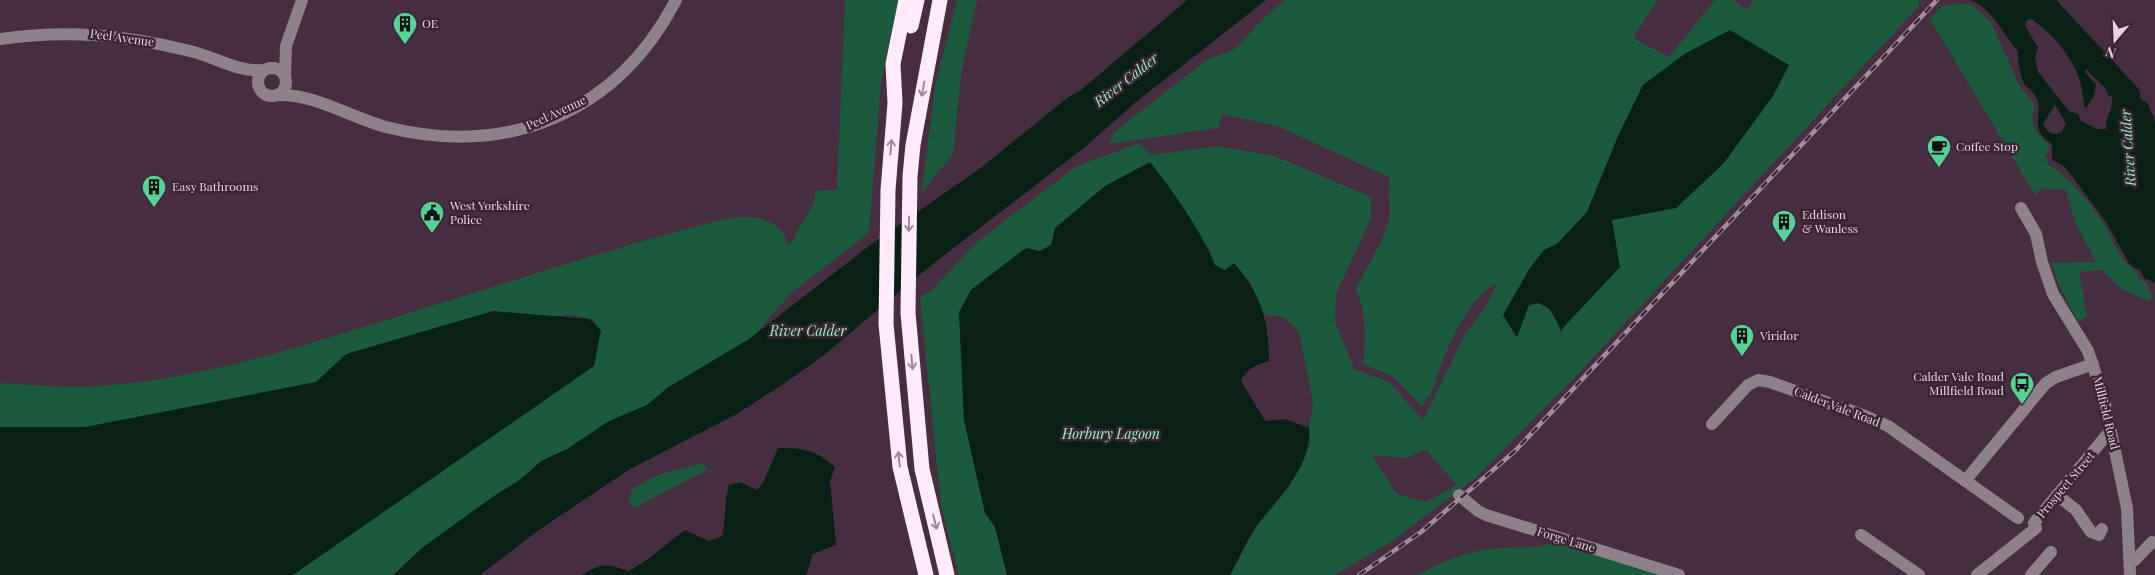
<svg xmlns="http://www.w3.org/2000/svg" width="2155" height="575" viewBox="0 0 2155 575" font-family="'Playfair Display',serif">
<rect width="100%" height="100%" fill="#472d41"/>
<g fill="#1c5a3d" fill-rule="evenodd">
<path d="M 845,0 L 898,0 L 881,82 L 869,233 L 792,292 L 750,340 L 648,405 L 589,436 L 521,481 L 395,575 L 289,575 L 596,329 L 594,320 L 572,315 L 546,317 L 318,386 L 83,429 L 0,429 L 0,383 C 33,385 65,388 98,386 C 205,379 308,344 409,313 C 512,281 616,247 720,220 C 742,216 767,213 782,232 C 785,236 787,242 789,246 L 815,201 L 815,191 L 837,190 Z"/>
<polygon points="957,0 977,0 962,68 953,154 922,192 935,86"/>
<path d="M 1285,0 L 1658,0 L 1633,38 L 1669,57 L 1715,0 L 1733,0 L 1747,10 L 1754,0 L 1919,0 L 1919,6 L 1577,375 L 1477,477 L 1391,542 L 1335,575 L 1230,575 L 1257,525 L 1288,489 L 1310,445 L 1309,428 L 1313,402 L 1299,332 L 1285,318 L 1263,314 L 1251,283 L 1234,263 L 1225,270 L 1215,265 L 1208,246 L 1105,186 L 1055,228 L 1051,245 L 1040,251 L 1026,248 L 971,290 L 959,312 L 964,420 L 985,513 L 995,527 L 1007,575 L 959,575 L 941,506 L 920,297 L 931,291 L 977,242 L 1077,166 L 1139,143 L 1151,155 L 1217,146 L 1275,156 L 1371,197 L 1371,218 L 1336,294 L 1335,321 L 1354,369 L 1389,382 L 1423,420 L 1465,334 L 1485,308 L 1497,283 C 1463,300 1441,363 1430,397 L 1428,396 L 1422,407 L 1393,376 L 1363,364 C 1366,339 1366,311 1356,288 L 1382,240 L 1390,216 L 1389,177 L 1277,126 L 1222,114 L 1218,128 L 1109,144 L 1114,132 L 1208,59 L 1235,49 L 1265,17 ZM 1789,65 L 1773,96 L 1723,164 L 1676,208 L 1612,220 L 1560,335 C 1561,322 1550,309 1539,303 L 1529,305 L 1516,337 L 1503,315 L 1530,268 L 1544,250 L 1557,244 L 1587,212 L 1618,136 L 1643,85 ZM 1426,450 L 1457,485 L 1426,502 L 1397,494 L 1372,455 L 1405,458 Z"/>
<path d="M 1970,3 L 1991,22 L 2020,87 L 2035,104 C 2029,124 2035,132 2050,146 L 2046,155 L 2048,165 C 2068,175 2092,206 2104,224 C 2114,241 2120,262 2137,272 L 2137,277 L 2147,284 L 2153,298 L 2148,301 L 2122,289 L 2102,270 L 2079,272 L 2087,316 L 2078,322 L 2061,289 L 2051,263 L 2096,262 L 2075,222 L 2066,190 L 2043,188 L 2035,195 L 1930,19 L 1941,6 Z"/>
<polygon points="703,463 707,470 634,508 629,501 632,489 658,475"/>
<path d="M 1554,543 L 1668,575 L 1417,575 C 1442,562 1461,553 1489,549 C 1511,546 1532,550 1554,543 Z"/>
</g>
<g fill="#092115" fill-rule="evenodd">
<polygon points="1187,0 1266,0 1136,102 1085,147 924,271 824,355 782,385 735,415 630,469 536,532 480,575 393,575 423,547 494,496 521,479 541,461 567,449 609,421 647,405 667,388 749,339 869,246 982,167 1067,98 1081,90"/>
<path d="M 1970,0 L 2056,0 L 2137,87 L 2140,92 L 2140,98 L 2148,104 L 2155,121 L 2155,283 L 2144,278 L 2140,270 L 2130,265 L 2106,222 L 2065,167 L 2052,160 L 2052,144 C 2030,131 2041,120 2038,102 C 2036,94 2031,91 2026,86 C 2020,79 2017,60 2018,51 C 2004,35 1992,8 1970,0 ZM 2031,19 C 2052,32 2076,61 2081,85 C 2083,93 2083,101 2085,109 L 2094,96 L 2096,85 L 2085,72 L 2086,69 L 2105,88 L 2109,97 L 2112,96 C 2114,108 2105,118 2106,129 L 2097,129 L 2081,121 L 2078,114 L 2069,111 L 2038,72 L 2035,58 L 2038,48 L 2025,25 L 2027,20 ZM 2055,105 L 2066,123 L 2062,132 C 2054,136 2047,133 2043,124 Z"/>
<polygon points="1730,30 1789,65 1773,96 1723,164 1676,208 1612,220 1620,267 1561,330 1550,309 1539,303 1529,305 1517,337 1503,315 1530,268 1544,250 1557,244 1587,212 1618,136 1643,85 1686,53"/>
<path d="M 1150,162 C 1175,194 1199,227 1215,265 L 1225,270 L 1234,263 C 1261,294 1269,320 1269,361 C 1256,365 1247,368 1241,381 L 1265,421 L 1285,419 L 1309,428 C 1312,466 1281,495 1258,524 C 1247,539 1239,559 1230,575 L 1007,575 L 995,527 L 985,513 L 964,420 L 959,312 L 971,290 L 1026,248 L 1040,251 L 1051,245 L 1055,228 L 1105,186 Z"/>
<polygon points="493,311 590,319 601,330 594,366 293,575 0,575 0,427 85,427 316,382 346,354"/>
<path d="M 778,448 C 805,448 815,450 835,467 L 830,481 L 836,545 L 813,554 L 806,575 L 582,575 C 602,562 607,564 629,571 L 648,559 L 685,530 L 709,541 L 722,536 C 726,519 724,502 729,485 L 740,482 L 757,490 L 764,481 Z"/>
</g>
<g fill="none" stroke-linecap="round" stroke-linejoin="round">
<g stroke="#8e818a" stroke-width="12">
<path d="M 0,39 C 68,29 124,35 190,51 C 216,57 236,72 263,70"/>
<circle cx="272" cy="82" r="14"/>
<polyline points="285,76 286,46 302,0"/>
<path d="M 278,95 C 316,94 349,117 386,127 C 509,158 617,113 676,0"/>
<polyline points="2021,208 2036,234 2042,262 2053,294 2088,351 2104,399 2127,508 2130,575"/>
<polyline points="1712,424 1748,385 1758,380 1770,382 1865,416 1888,426 2018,518"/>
<polyline points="1965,481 2046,383 2056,377 2093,364"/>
<polyline points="1459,495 1478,511 1486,515 1679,575"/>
<polyline points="2057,495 2076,510 2091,532 2099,535 2102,529"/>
<polyline points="1861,535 1919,575"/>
<polyline points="2130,561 2135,560 2152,542"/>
<polyline points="1977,575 2036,528 2034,523 2110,431"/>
<polyline points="2031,575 2051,552"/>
</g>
<g stroke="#ffebf9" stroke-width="15">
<polyline points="906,0 893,64 895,103 888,190 886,324 900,467 926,575"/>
<polyline points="940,0 913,145 910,176 908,313 922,469 947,575"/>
<polyline points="911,26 917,0"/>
</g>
<defs>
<polyline id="rail" points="1359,575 1421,532 1515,451 1937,0"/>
</defs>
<use href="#rail" stroke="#a18d9c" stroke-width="4.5"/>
<use href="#rail" stroke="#3c2436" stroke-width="2.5" stroke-dasharray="8" stroke-linecap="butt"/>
</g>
<defs><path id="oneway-shaft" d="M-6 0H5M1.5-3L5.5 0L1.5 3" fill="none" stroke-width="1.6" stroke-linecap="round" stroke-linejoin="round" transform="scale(1.25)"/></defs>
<g stroke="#9e8898">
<use href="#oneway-shaft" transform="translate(923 89) rotate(100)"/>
<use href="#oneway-shaft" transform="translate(891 147) rotate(-85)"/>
<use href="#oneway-shaft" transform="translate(909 224) rotate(91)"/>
<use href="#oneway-shaft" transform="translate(912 362) rotate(85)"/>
<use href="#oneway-shaft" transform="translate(899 459) rotate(-96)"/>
<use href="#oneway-shaft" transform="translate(935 522) rotate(76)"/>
</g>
<defs>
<symbol id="building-pin" viewBox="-11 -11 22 30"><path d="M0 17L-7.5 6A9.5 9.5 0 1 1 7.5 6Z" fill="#53d396" stroke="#3c2436"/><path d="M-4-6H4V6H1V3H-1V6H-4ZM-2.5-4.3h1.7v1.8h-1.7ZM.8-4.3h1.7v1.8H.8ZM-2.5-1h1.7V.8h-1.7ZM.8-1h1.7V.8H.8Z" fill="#111"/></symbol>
<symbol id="cafe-pin" viewBox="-11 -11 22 30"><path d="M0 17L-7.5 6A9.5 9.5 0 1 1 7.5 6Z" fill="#53d396" stroke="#3c2436"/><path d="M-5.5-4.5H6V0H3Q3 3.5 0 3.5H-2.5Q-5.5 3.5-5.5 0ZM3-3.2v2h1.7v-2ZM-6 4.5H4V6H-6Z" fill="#111"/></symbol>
<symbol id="civic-pin" viewBox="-11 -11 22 30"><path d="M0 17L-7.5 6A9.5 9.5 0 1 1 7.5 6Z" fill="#53d396" stroke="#3c2436"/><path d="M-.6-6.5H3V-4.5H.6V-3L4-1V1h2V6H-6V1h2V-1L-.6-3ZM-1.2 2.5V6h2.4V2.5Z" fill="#111"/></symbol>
<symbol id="bus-pin" viewBox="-11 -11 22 30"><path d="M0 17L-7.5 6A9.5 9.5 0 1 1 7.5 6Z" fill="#53d396" stroke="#3c2436"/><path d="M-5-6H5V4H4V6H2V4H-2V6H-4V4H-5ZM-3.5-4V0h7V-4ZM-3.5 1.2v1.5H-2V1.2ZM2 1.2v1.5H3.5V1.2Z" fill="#111"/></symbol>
</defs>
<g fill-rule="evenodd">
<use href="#building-pin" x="391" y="10" width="28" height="38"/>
<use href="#cafe-pin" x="1925" y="133" width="28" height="38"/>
<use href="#building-pin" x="140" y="173" width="28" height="38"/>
<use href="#civic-pin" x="418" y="199" width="28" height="38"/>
<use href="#building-pin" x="1770" y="208" width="28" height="38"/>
<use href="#building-pin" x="1728" y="322" width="28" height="38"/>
<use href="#bus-pin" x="2008" y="370" width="28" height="38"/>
</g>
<g text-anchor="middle" stroke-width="5" stroke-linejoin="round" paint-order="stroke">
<g font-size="12" fill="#e4d4df" stroke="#3c2436" text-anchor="start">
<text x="422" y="28">OE</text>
<text x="1956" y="151">Coffee Stop</text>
<text x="172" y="191">Easy Bathrooms</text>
<text x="450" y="210">West Yorkshire<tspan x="450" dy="14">Police</tspan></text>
<text x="1802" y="219">Eddison<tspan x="1802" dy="14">&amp; Wanless</tspan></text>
<text x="1760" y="340">Viridor</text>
<text x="2004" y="381" text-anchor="end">Calder Vale Road<tspan x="2004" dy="14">Millfield Road</tspan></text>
</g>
<g font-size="12" fill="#e4d4df" stroke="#3c2436">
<text transform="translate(122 38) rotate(8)" y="4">Peel Avenue</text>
<text transform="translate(556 113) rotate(-25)" y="4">Peel Avenue</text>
<text transform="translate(1837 407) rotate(21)" y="4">Calder Vale Road</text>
<text transform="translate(2106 413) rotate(76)" y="4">Millfield Road</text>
<text transform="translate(2066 485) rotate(-50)" y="4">Prospect Street</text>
<text transform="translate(1566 540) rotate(17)" y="4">Forge Lane</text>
</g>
<g font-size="14" font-style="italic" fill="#8cf6be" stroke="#3c2436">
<text transform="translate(1126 80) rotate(-38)" y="5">River Calder</text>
<text transform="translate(2128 148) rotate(-94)" y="5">River Calder</text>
<text x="808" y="336">River Calder</text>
<text x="1111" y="439">Horbury Lagoon</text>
</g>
</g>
<g transform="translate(2115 40) rotate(199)" stroke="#3c2436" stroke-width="4" paint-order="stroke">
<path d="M0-4L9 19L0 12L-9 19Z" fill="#e4d4df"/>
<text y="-8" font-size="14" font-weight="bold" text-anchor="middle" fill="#e4d4df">N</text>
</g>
</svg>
